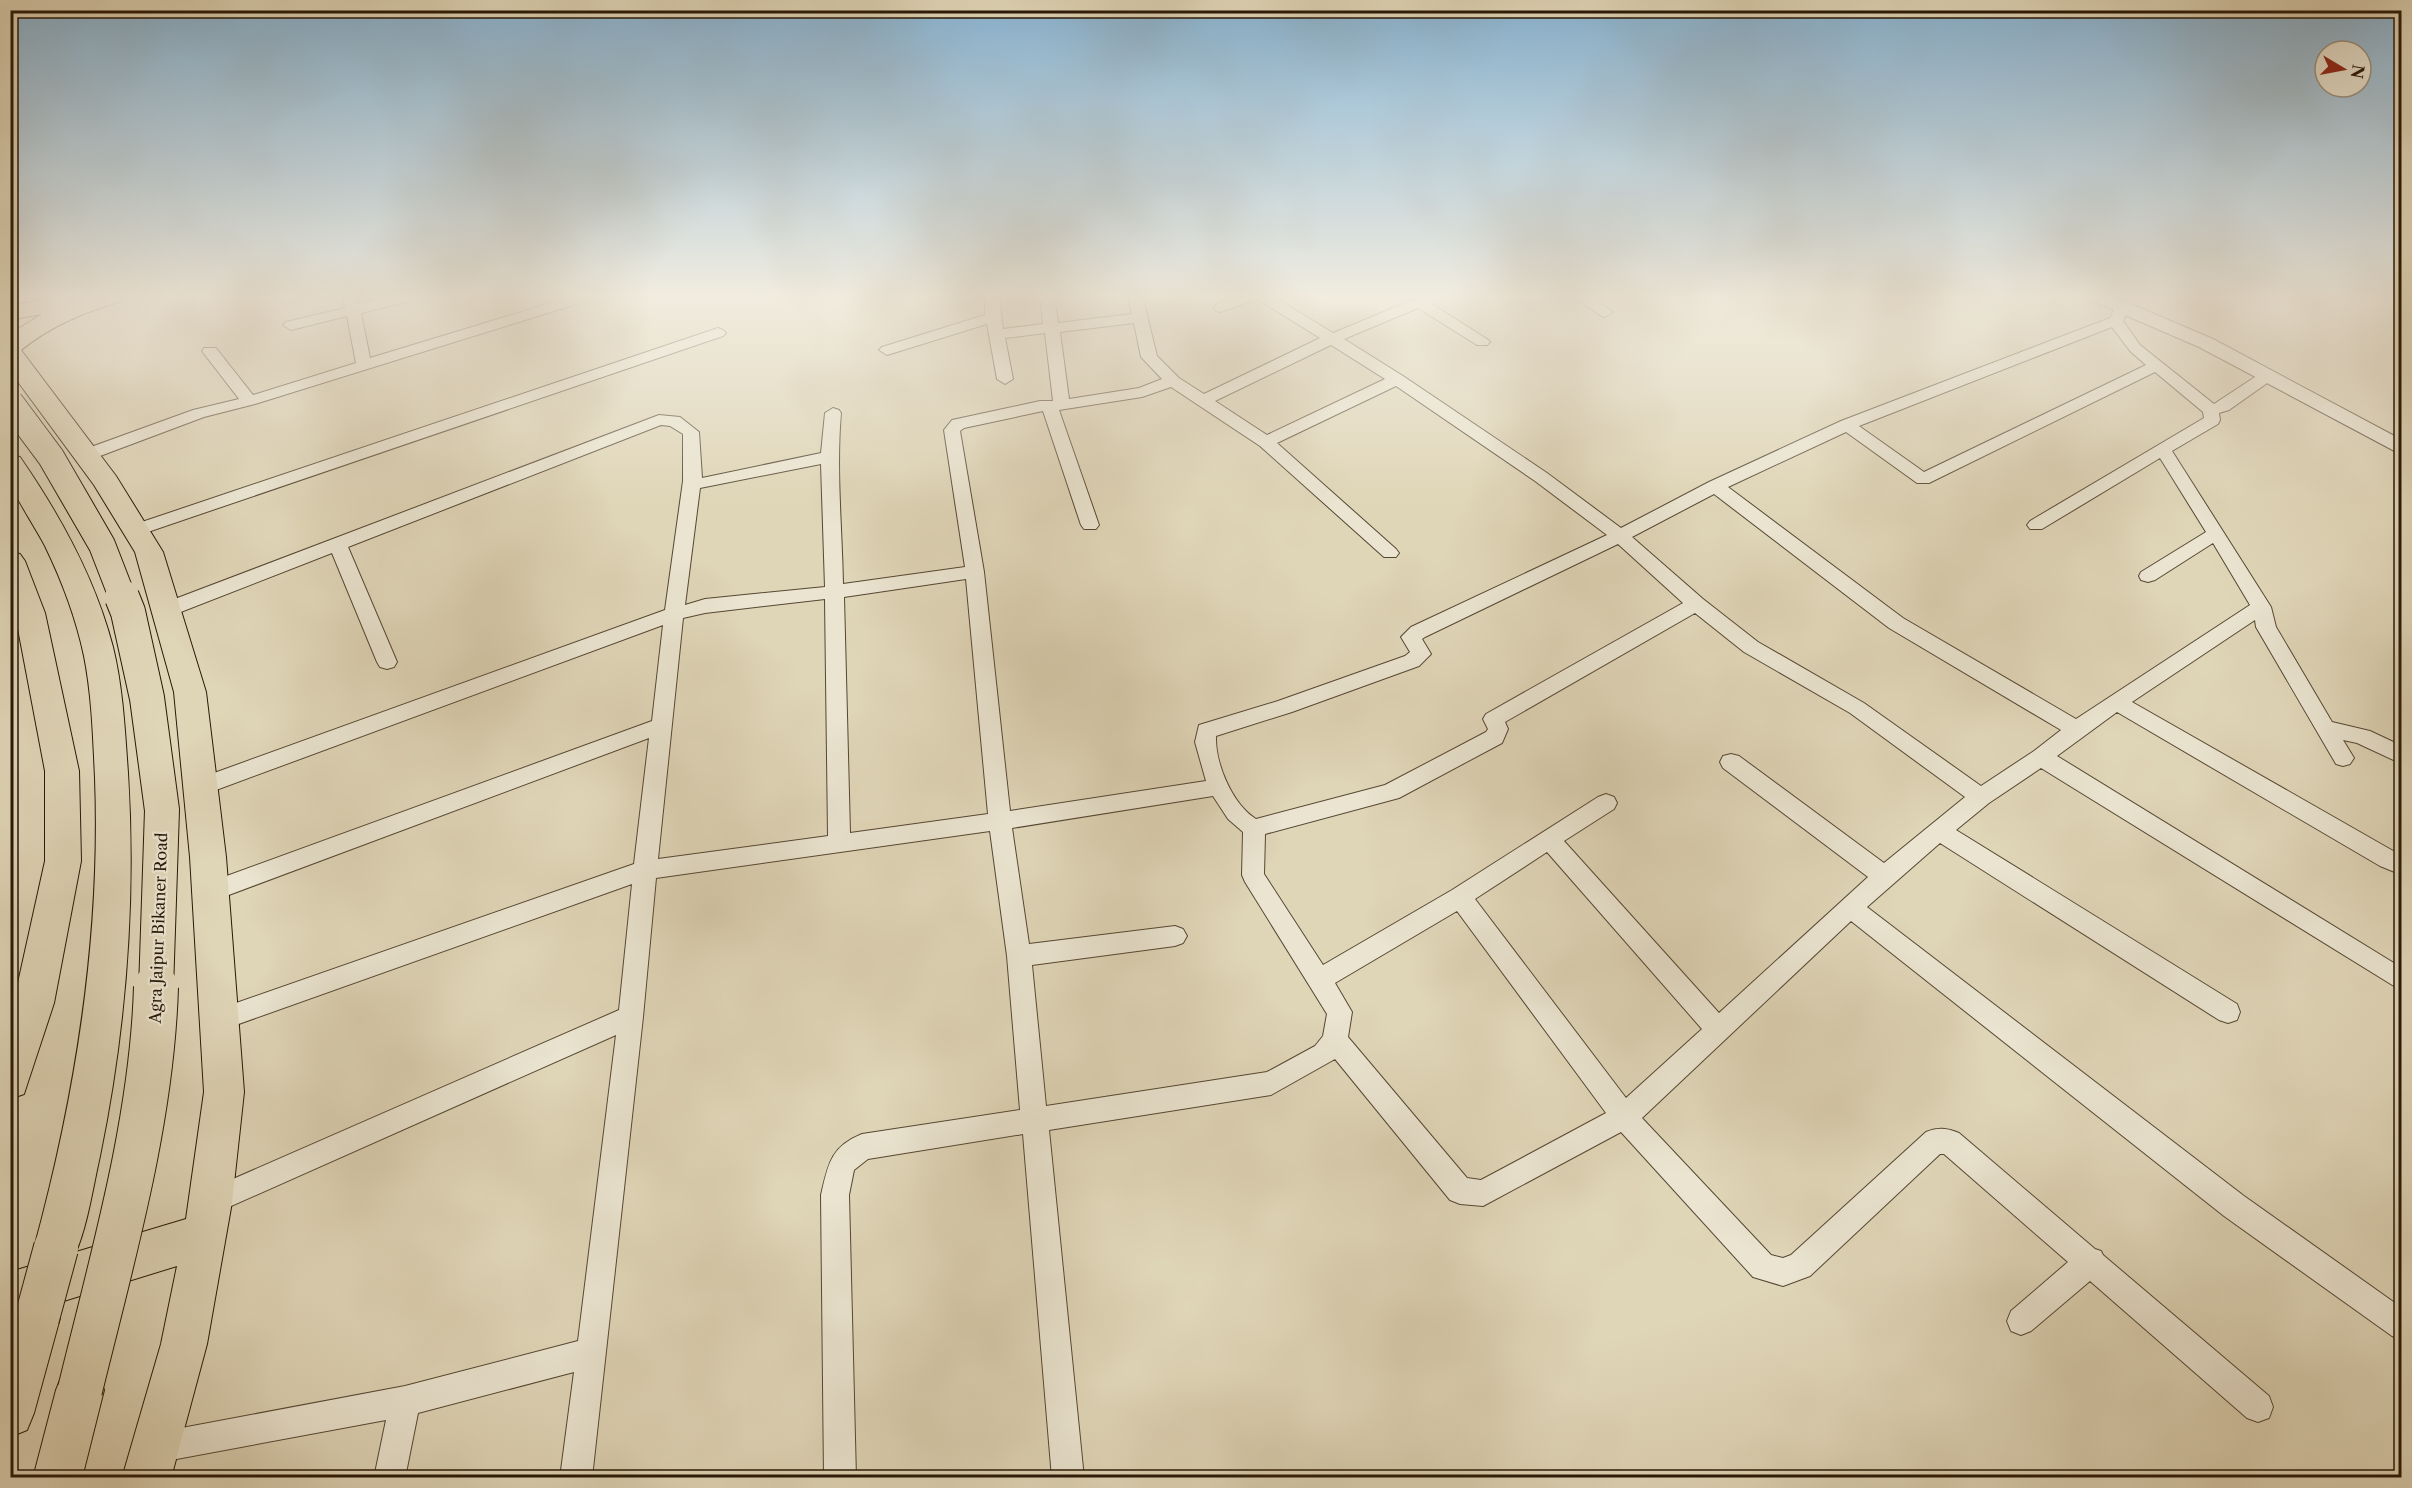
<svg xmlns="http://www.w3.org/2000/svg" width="2412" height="1488" viewBox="0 0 2412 1488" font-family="'Libre Caslon Text',serif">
<rect width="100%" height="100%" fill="#dfd5b7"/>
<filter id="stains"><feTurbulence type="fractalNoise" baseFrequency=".00333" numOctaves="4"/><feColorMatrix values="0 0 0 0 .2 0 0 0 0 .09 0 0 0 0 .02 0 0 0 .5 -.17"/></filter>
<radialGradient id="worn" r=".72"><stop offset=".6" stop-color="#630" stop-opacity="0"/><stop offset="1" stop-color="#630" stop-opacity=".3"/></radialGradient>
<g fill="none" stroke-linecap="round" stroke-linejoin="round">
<defs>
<g id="minor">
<polygon points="343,295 357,295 359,304 401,295 425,295 423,298 361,313 370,358 577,295 598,295 596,298 255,404 204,417 92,459 80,459 77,455 80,451 193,410 239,399 202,351 204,348 216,348 253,395 356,363 347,316 291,330 283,325 286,322 345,308"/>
<polygon points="636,295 650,295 651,296 644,300"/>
<path d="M 985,295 L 999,295 L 1003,329 L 1043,324 L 1040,295 L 1054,295 L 1058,323 L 1132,314 L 1128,295 L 1142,295 L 1157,356 L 1179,378 L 1204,394 L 1320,338 L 1257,299 L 1221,312 L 1216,311 L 1214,308 L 1216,305 L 1242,295 L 1271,295 L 1333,333 L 1425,295 L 1444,295 L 1442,298 L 1430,303 L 1487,339 L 1490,342 L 1487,345 L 1477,345 L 1418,308 L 1344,339 L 1403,376 L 1547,473 L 1621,528 L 1709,482 L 1841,421 L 2110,318 L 2117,304 L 2122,303 L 2129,307 L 2123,321 L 2140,345 L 2214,404 L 2261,373 L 2273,373 L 2275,376 L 2273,379 L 2229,410 L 2219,413 L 2220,420 L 2218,424 L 2172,451 L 2271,607 L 2276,627 L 2332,722 L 2370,731 L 2402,746 L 2402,764 L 2357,743 L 2343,740 L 2354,758 L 2350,764 L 2343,766 L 2336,764 L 2256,627 L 2255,620 L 2132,702 L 2402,856 L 2402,875 L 2380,866 L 2117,712 L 2057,756 L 2402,968 L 2402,991 L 2041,768 L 1989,803 L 1956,830 L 2237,1004 L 2240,1012 L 2237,1020 L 2228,1023 L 2219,1020 L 1940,843 L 1867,907 L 2244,1196 L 2402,1308 L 2402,1340 L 2392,1336 L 2224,1216 L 1851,921 L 1642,1118 L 1771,1255 L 1783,1258 L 1791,1255 L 1926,1132 C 1938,1127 1947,1128 1959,1133 L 2095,1249 L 2101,1251 L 2103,1255 L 2269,1396 L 2273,1407 L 2269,1418 L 2258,1422 L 2247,1418 L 2090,1281 L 2031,1331 L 2021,1335 L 2011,1331 L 2007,1321 L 2011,1311 L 2068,1262 L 1944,1154 L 1940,1154 L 1810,1276 L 1783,1286 L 1753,1277 L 1621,1132 L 1483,1206 L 1460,1204 L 1450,1200 L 1335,1059 L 1271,1095 L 1049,1130 L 1084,1478 L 1052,1478 L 1023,1134 L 868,1159 L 854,1170 L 849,1195 L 856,1478 L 824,1478 L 821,1195 C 828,1165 830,1147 862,1134 L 1020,1110 L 1007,956 L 990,831 L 656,878 L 643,1017 L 592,1478 L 560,1478 L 574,1372 L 418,1413 L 405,1478 L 374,1478 L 386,1420 L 155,1463 L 144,1459 L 140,1448 L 144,1437 L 155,1433 L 405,1386 L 578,1341 L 616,1035 L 211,1215 L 201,1211 L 197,1202 L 201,1193 L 619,1010 L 632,884 L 219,1031 L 210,1028 L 207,1020 L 210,1012 L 219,1009 L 634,864 L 649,738 L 210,902 L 202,899 L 198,892 L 202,885 L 652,721 L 663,625 L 208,793 L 200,795 L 192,793 L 189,787 L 192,781 L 665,610 L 683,481 L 683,434 L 670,426 L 661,425 L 348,547 L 397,662 L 394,667 L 387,669 L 380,667 L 377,662 L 332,553 L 173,615 L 166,617 L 159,615 L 156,610 L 159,605 L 659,415 L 680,417 L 699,432 L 702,478 L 821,453 L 825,413 L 833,408 L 839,410 L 841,413 C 836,470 842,527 843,584 L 965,567 L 944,430 L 952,420 L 1040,401 L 1053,401 L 1045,333 L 1005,338 L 1013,379 L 1005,384 L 997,379 L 987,324 L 887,355 L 879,350 L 882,347 L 985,315 ZM 1134,323 L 1141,357 L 1162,379 L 1139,388 L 1069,399 L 1060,332 ZM 2112,327 L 2130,351 L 2146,365 L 1924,472 L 1859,426 ZM 1331,345 L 1385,379 L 1267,435 L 1215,401 ZM 2155,372 L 2203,412 L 2204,418 L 2030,521 L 2027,525 L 2030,529 L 2042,529 L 2160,458 L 2206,532 L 2141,572 L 2139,576 L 2141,580 L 2148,582 L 2155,580 L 2213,543 L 2250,605 L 2076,719 L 1903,618 L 1728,487 L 1846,432 L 1917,483 L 1929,483 ZM 1396,386 L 1535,481 L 1607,535 L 1411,627 L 1401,637 L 1410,652 L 1405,656 L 1278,701 L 1199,725 L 1195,742 L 1206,781 L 1010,811 L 984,572 L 960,431 L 964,428 L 1043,411 L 1081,525 L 1084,529 L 1096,529 L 1099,525 L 1059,410 L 1142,397 L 1171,387 L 1260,446 L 1384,557 L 1396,557 L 1399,553 L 1396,549 L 1277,443 ZM 821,464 L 825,587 L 705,599 L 685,605 L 700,488 ZM 1714,494 L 1889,628 L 2061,730 L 2034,751 L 1981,786 L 1864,703 L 1758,642 L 1703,599 L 1632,537 ZM 1618,544 L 1683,603 L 1486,714 L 1483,719 L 1488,729 L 1486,732 L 1385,785 L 1256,819 C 1232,804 1215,763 1216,736 L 1292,712 L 1419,666 L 1431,654 L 1422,639 L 1425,637 ZM 966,579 L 988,814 L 850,833 L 844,597 ZM 825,599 L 828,836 L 658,859 L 683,618 L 705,613 ZM 1695,613 L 1744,652 L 1850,713 L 1965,797 L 1884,863 L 1739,756 L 1731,754 L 1723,756 L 1720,762 L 1723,768 L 1868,877 L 1719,1013 L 1564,841 L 1614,809 L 1617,803 L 1614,797 L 1606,794 L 1598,797 L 1452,890 L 1323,965 L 1264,874 L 1265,834 L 1399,798 L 1502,743 L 1508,729 L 1505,722 ZM 1213,796 L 1228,819 L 1243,832 L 1242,875 L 1245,882 L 1327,1014 L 1323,1036 L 1315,1046 L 1267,1072 L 1046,1106 L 1032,965 L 1175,946 L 1183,943 L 1187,936 L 1183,929 L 1175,926 L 1029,944 L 1012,828 ZM 1547,852 L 1702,1029 L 1626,1098 L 1475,899 ZM 1457,911 L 1606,1113 L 1481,1180 L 1467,1178 L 1348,1037 L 1352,1012 L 1335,983 Z"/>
<polygon points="1571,295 1588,295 1613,312 1605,317 1600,315"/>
<polygon points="718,328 723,330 726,333 723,336 142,534 130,534 127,530 130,526"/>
</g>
<polygon id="tertiary" points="2085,295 2110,295 2213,339 2402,440 2402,455 2199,347 2088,299"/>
<g id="trunk">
<path d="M 93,295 L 129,295 L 125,300 C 87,311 52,325 21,350 L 116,476 L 163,552 L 206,692 L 226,857 L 244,1092 L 232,1202 L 207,1344 L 171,1478 L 122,1478 L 161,1344 L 177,1266 L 54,1304 L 60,1318 L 34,1413 L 27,1430 L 10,1437 L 10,1331 L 15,1316 L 10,1317 L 10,1272 L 40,1263 L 34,1248 C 76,1094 101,938 95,778 C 93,738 92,696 84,656 C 76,618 62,581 45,546 C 38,532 12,492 10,482 C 9,473 10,464 10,455 L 20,457 C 60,515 95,578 113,647 C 123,688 125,731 128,773 C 136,901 126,1030 100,1156 C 93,1187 88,1223 76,1252 L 186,1219 L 204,1092 L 190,857 L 174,692 L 135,552 L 94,485 L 10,371 L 10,334 L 42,314 L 10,320 L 10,306 L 60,297 L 68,299 L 70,302 Z"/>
<polygon points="10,552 20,554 25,561 45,613 79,771 81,861 54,1003 24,1094 10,1099 10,1019 45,861 45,771 15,613 10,601"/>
<polygon points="80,1366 97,1373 104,1390 82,1478 33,1478 56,1390 63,1373"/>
</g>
</defs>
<use href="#minor" stroke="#564733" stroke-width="2"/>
<use href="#tertiary" stroke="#564733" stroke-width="2"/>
<use href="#trunk" stroke="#281807" stroke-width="2"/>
<use href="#minor" fill="#eae4d0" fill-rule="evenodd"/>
<use href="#tertiary" fill="#eae4d0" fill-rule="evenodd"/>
<use href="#trunk" fill="#dfd5b7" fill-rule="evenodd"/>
<defs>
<polyline id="trunk-bridge-far2" points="10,402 51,457 102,545 123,599"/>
<polyline id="trunk-bridge-far1" points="122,597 128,612 147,698 162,810 156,989"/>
<g id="trunk-bridge">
<polyline points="37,1318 56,1248"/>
<path d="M 80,1390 C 112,1259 152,1122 156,987"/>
</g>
</defs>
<use href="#trunk-bridge-far2" stroke="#281807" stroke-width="28" stroke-linecap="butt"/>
<use href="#trunk-bridge-far1" stroke="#281807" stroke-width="36" stroke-linecap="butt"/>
<use href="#trunk-bridge" stroke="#281807" stroke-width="46" stroke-linecap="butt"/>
<use href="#trunk-bridge-far2" stroke="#dfd5b7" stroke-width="26"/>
<use href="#trunk-bridge-far1" stroke="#dfd5b7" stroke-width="34"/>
<use href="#trunk-bridge" stroke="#dfd5b7" stroke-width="44"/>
</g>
<linearGradient id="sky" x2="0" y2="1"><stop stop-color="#88b5d5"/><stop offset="0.59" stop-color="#f1ecdf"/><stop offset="1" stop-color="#f1ecdf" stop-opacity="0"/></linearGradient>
<rect width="2412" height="503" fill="url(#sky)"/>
<g text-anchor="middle" stroke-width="4.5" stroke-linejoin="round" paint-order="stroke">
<g font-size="16" fill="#281807" stroke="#eae4d0">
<text transform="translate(158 928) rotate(-88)" y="6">Agra Jaipur Bikaner Road</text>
</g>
</g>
<rect width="2412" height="1488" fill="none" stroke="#dfd5b7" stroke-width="36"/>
<rect x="12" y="12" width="2388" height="1464" fill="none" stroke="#281807" stroke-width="3"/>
<rect x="18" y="18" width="2376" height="1452" fill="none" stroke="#281807" stroke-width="1.5"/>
<g transform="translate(2343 69) rotate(100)"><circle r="28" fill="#eae4d0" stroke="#9c9280" stroke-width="1.5"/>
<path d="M0-4.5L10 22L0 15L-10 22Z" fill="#8f2418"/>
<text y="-9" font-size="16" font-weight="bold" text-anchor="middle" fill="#281807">N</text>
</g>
<rect width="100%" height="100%" filter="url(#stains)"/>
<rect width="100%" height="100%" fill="url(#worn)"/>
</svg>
